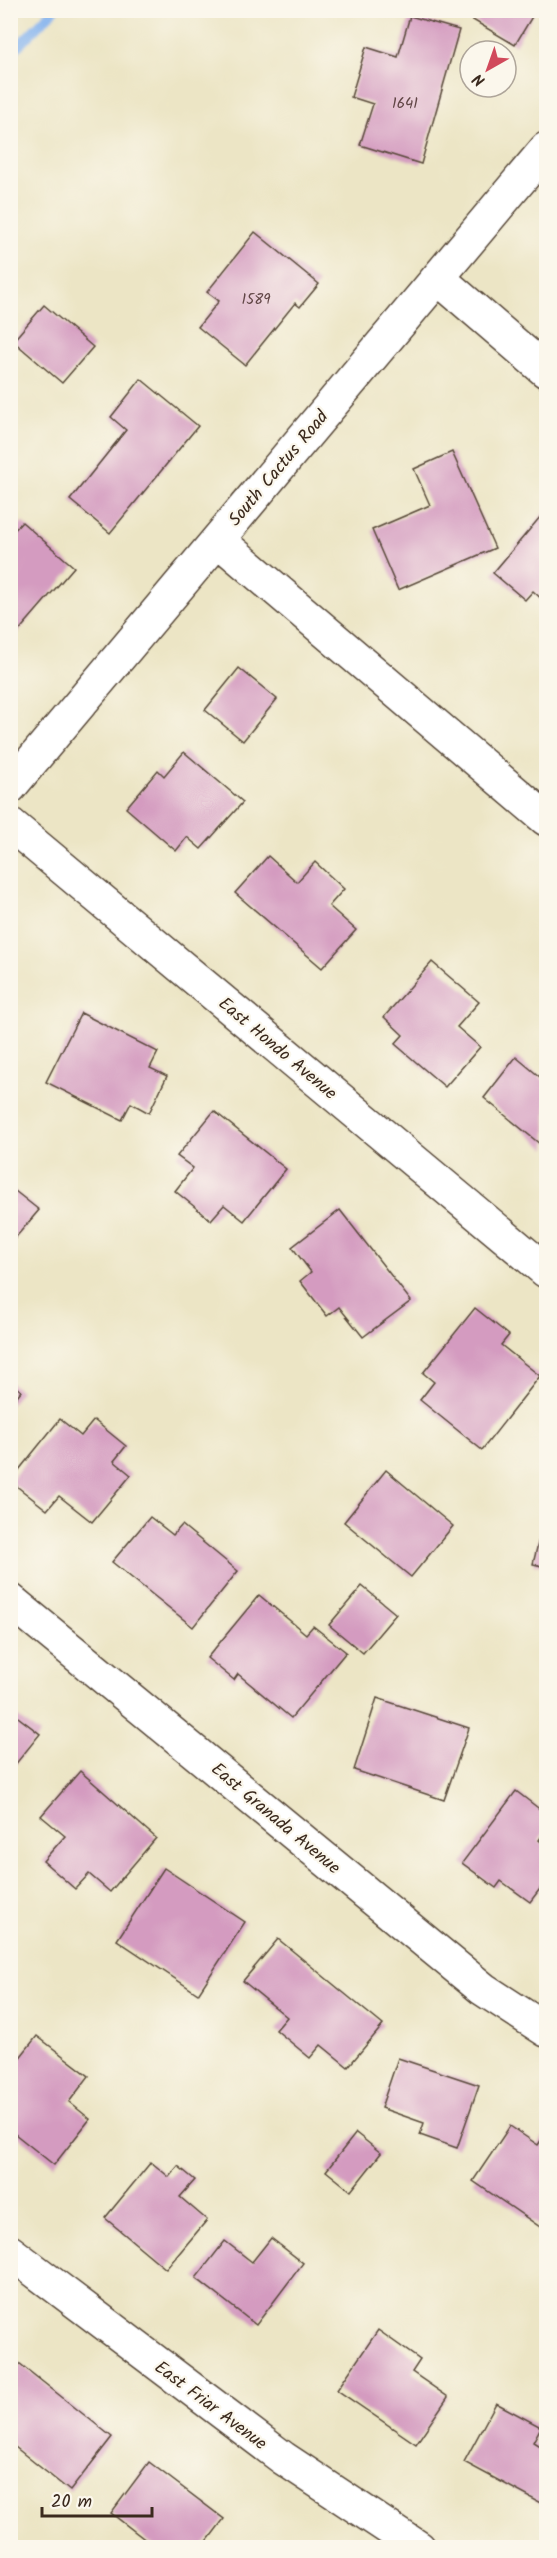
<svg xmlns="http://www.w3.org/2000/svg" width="557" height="2558" viewBox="0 0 557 2558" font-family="Kalam,sans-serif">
<rect width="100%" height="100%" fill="#fbf7ec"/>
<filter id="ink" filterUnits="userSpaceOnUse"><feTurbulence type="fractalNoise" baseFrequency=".0167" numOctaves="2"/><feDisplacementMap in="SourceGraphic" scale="12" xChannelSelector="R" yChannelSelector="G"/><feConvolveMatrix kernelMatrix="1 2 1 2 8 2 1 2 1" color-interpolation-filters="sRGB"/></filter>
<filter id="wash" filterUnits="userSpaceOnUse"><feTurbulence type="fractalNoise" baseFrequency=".008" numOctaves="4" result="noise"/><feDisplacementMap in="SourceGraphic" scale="24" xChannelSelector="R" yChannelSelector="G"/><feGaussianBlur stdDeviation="1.35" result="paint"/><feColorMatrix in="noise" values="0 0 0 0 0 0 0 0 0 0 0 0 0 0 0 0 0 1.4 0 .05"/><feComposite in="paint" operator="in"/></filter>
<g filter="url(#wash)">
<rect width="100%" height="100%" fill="#ece5c5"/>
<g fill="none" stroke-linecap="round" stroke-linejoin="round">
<polyline stroke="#83b2ee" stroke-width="10" points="10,54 54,10"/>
</g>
<g id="blocks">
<g fill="#d49bc0">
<polygon points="456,10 536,10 515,45"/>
<polygon points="410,16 459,30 421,164 360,145 373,104 351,97 366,47 398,57"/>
<polygon points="255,232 319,284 300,307 295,303 245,365 198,327 219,301 207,292"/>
<polygon points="44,305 93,347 62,383 13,341"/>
<polygon points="141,379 198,426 110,533 70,500 126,430 111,417"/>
<polygon points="452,452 495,548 398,590 372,530 430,505 414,469"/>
<polygon points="546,510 546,603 533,591 525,600 493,573"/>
<polygon points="22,522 74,567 10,641 10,535"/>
<polygon points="239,668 277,699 243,741 205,710"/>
<polygon points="184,752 243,802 201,849 187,837 176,851 126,808 158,770 164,776"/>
<polygon points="268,856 297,882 315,862 344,889 329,906 356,930 322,968 235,893"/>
<polygon points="432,962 479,1002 457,1027 480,1047 445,1087 395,1044 403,1035 384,1017"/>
<polygon points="81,1013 158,1052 150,1068 167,1076 149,1113 131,1103 122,1120 46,1082"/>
<polygon points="516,1057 546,1082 546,1149 484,1098"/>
<polygon points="214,1111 286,1169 244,1221 224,1205 211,1220 175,1191 193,1168 177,1156"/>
<polygon points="10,1187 39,1210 10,1244"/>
<polygon points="340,1210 411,1301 363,1337 339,1307 327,1316 300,1281 311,1272 292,1247"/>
<polygon points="475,1308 509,1335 501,1345 540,1376 482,1450 420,1400 434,1382 423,1373"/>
<polygon points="10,1382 21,1391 10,1405"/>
<polygon points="60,1419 81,1436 94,1420 126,1446 114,1461 131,1475 92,1522 59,1496 47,1510 10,1481"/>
<polygon points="386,1470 453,1526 411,1577 344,1522"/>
<polygon points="546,1511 546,1567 533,1564"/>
<polygon points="150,1517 173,1535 182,1525 238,1571 193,1627 112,1562"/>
<polygon points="362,1586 396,1614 363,1653 329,1625"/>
<polygon points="259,1595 306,1634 313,1626 346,1652 291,1718 238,1674 234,1680 207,1658"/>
<polygon points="377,1698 469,1728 444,1800 354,1770"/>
<polygon points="10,1711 40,1734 10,1771"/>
<polygon points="80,1771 156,1838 110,1892 89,1874 75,1889 43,1861 65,1836 41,1816"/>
<polygon points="516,1791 546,1814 546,1830 539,1840 546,1846 546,1881 530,1902 501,1881 496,1888 462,1863"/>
<polygon points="164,1868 245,1922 198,1994 117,1940"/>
<polygon points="278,1939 383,2025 348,2067 321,2045 310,2058 276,2030 287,2017 243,1981"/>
<polygon points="37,2036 89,2076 69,2102 90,2119 54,2165 10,2130 10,2070"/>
<polygon points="398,2058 479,2085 457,2148 420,2135 424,2123 381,2108"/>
<polygon points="510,2126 538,2145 546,2133 546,2231 473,2181"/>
<polygon points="356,2133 381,2153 351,2191 326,2171"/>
<polygon points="151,2162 169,2177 178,2166 195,2180 180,2197 207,2220 166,2269 105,2218"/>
<polygon points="271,2238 303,2263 256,2325 196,2278 225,2241 252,2262"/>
<polygon points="378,2330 420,2360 412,2372 448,2397 416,2444 337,2390"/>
<polygon points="19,2363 112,2437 70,2491 10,2443 10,2373"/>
<polygon points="496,2403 541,2427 533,2442 546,2450 546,2506 464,2462"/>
<polygon points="149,2462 224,2519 202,2548 156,2548 111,2513"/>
</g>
</g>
</g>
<g filter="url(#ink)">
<use href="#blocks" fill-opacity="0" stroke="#564637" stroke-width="1.5"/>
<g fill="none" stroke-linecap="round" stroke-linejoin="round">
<defs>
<g id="minor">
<polyline points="438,278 546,371"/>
<polyline points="218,540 546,819"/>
<polyline points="10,787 546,149"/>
<polyline points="10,824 546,1271"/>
<polyline points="10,1600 483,1989 546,2030"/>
<polyline points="10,2252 283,2458 419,2548"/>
</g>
</defs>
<use href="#minor" stroke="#564637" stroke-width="36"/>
<use href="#minor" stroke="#fff" stroke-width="33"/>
</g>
</g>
<g text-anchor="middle" stroke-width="4.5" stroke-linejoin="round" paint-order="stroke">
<g font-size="15" fill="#614646">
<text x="405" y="108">1641</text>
<text x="256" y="304">1589</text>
</g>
<g font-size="18" fill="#3b2a1e" stroke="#fbf7ec">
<text transform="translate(278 468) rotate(-50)" y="6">South Cactus Road</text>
<text transform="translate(278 1048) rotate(40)" y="6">East Hondo Avenue</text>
<text transform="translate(276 1818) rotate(40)" y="6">East Granada Avenue</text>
<text transform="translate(211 2405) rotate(37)" y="6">East Friar Avenue</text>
</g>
</g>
<rect width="557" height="2558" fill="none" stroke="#fbf7ec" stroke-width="36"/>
<g transform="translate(488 69) rotate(220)"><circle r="28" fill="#fbf7ec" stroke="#aea59a" stroke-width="1.5"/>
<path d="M0-4.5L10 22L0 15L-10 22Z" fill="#d1495b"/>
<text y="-9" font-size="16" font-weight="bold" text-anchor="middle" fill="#3b2a1e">N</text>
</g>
<path d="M42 2507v9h110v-9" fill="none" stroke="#3b2a1e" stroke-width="3"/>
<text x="51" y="2507" font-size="18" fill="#3b2a1e" stroke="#fbf7ec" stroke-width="4.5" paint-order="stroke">20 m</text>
</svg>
